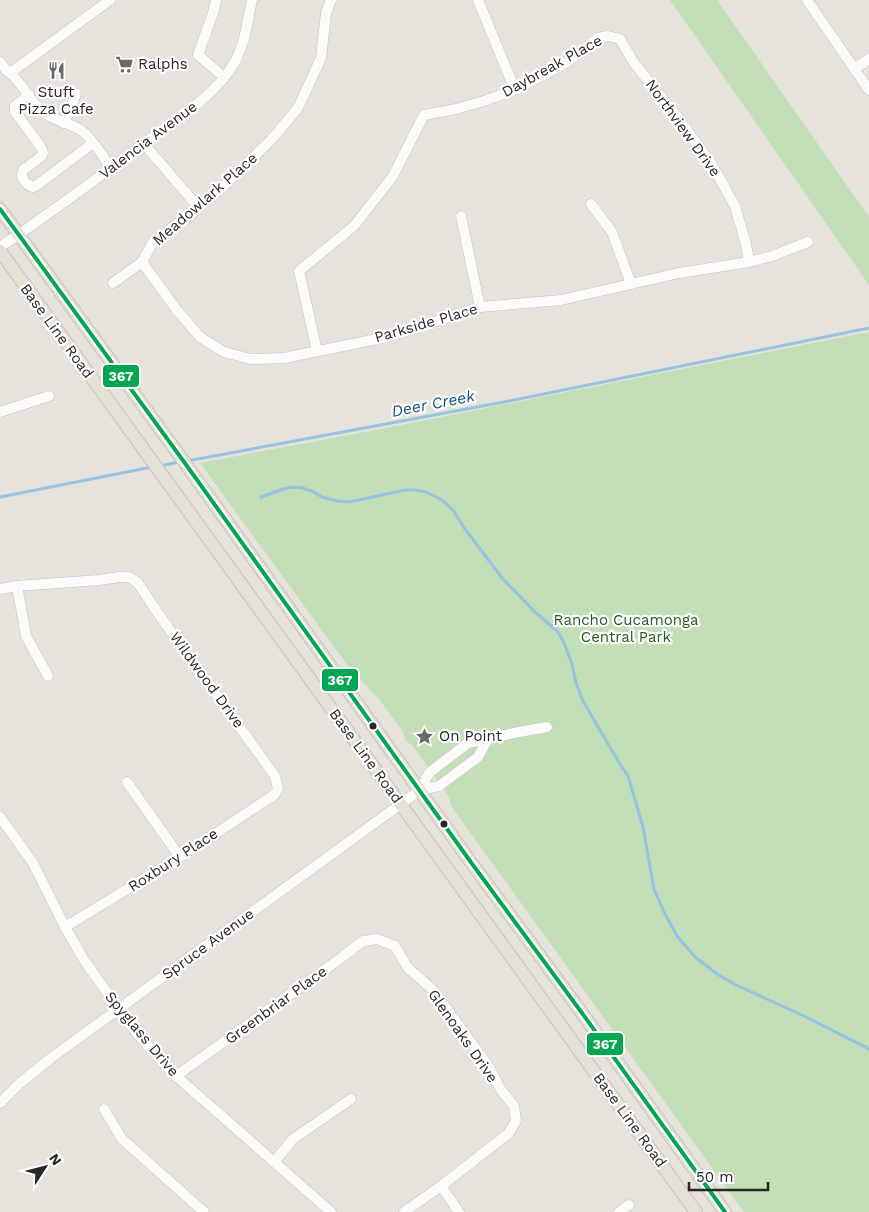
<svg xmlns="http://www.w3.org/2000/svg" width="869" height="1212" viewBox="0 0 869 1212" font-family="'Work Sans',sans-serif">
<rect width="100%" height="100%" fill="#e6e3dc"/>
<g fill="#c3dfb7">
<polygon points="670,0 717,0 869,217 869,285"/>
<polygon points="869,332 869,1212 744,1212 451,806 450,801 448,795 412,745 406,741 403,732 378,698 351,670 200,463 381,429"/>
</g>
<g fill="none" stroke-linecap="round" stroke-linejoin="round">
<g stroke="#96c4e2" stroke-width="3">
<polyline points="187,461 504,402 869,328"/>
<polyline points="160,466 179,462"/>
<polyline points="0,497 152,467"/>
<polyline points="261,497 280,490 291,487 302,488 312,491 322,497 337,501 349,502 405,490 415,490 426,492 442,500 453,510 465,529 502,578 535,612 558,632 564,643 572,664 576,683 583,701 621,766 628,776 643,827 654,889 665,914 677,936 695,957 717,974 736,985 802,1015 869,1049"/>
</g>
<defs>
<g id="minor">
<polyline points="216,0 213,13 198,55 224,77"/>
<polyline points="478,0 515,90"/>
<polyline points="807,0 869,90"/>
<polyline points="0,62 6,70 10,73 110,0"/>
<polyline points="854,69 869,59"/>
<path d="M 10,73 C 23,84 30,101 43,112 C 55,122 70,122 82,131 C 93,139 103,157 111,168"/>
<path d="M 29,95 L 15,106 L 15,112 L 41,147 L 43,152 L 42,156 L 23,170 C 20,178 25,184 33,187 L 37,185 L 93,143"/>
<polyline points="63,123 70,111 76,93"/>
<polyline points="144,144 199,208"/>
<polyline points="591,204 612,232 631,284"/>
<polyline points="461,216 480,307"/>
<path d="M 0,247 C 48,215 95,180 142,145 C 171,123 214,97 233,65 C 245,45 247,23 252,0"/>
<polyline points="142,262 176,309 200,337 224,352 251,359 284,358 387,337 480,307 561,300 679,273 749,262 772,256 808,242"/>
<polyline points="113,283 142,262 153,242 199,208 231,179 271,140 298,108 321,58 326,13 331,0"/>
<polyline points="317,351 299,271 354,226 393,176 424,115 456,109 484,101 515,90 567,62 598,38 608,36 620,39 634,63 679,119 711,163 735,206 746,244 749,262"/>
<polyline points="0,412 49,396"/>
<polyline points="17,586 26,636 48,676"/>
<polyline points="0,589 17,586 99,580 120,577 129,577 138,583 157,612 275,776 278,789 274,795 180,857 65,927"/>
<polyline points="127,782 180,857"/>
<polyline points="420,790 439,786 478,757 488,739"/>
<polyline points="0,817 33,863 65,927 84,960 129,1023 151,1050 176,1076 331,1212"/>
<polyline points="176,1076 341,958 363,941 377,939 395,946 408,968 433,990 489,1067 501,1090 514,1106 516,1121 508,1134 441,1186 404,1212"/>
<polyline points="0,1103 20,1083 51,1058 420,790 429,773 468,743 519,732 547,727"/>
<polyline points="104,1109 122,1139 204,1212"/>
<polyline points="274,1162 293,1139 351,1099"/>
<polyline points="441,1186 459,1212"/>
<polyline points="619,1212 629,1205"/>
</g>
<g id="major">
<polyline points="0,209 187,466 470,861 582,1013 725,1212"/>
<polyline points="0,251 696,1212"/>
</g>
</defs>
<use href="#minor" stroke="#c3c2c2" stroke-width="11"/>
<use href="#major" stroke="#c3c1bf" stroke-width="14"/>
<use href="#minor" stroke="#fbfbfa" stroke-width="10"/>
<use href="#major" stroke="#e3e2d4" stroke-width="12"/>
<defs>
<polyline id="bus-1" points="0,209 187,466 470,861 582,1013 725,1212"/>
</defs>
<use href="#bus-1" stroke="#fff" stroke-width="8"/>
<use href="#bus-1" stroke="#00a651" stroke-width="4"/>
</g>
<defs>
<symbol id="supermarket-bare" viewBox="-9 -9 18 18"><path d="M-6-5.5h2.5l.6 2H6L4.5 2H-2.5L-4.4-4H-6ZM-1.5 3.2a1.3 1.3 0 1 0 .1 0ZM3 3.2a1.3 1.3 0 1 0 .1 0Z" fill="#6a6966" stroke="#fff" stroke-width="2.5" paint-order="stroke"/></symbol>
<symbol id="restaurant-bare" viewBox="-9 -9 18 18"><path d="M-5-6h1v4h1v-4h1v4h1v-4h1v5L-1.5 .5V6h-2V.5L-5-1ZM5-6V6H3V1.5H1.5Q1.5-4 5-6Z" fill="#6a6966" stroke="#fff" stroke-width="2.5" paint-order="stroke"/></symbol>
<symbol id="sight-bare" viewBox="-9 -9 18 18"><path d="M0-6L1.8-2.2L6-1.7L2.9 1.2L3.7 5.4L0 3.3L-3.7 5.4L-2.9 1.2L-6-1.7L-1.8-2.2Z" fill="#6a6966" stroke="#fff" stroke-width="2.5" paint-order="stroke"/></symbol>
</defs>
<g fill-rule="evenodd">
<use href="#supermarket-bare" x="112" y="52" width="25" height="25"/>
<use href="#restaurant-bare" x="44" y="58" width="25" height="25"/>
<use href="#sight-bare" x="412" y="724" width="25" height="25"/>
</g>
<g fill="#272727" stroke="#fff" stroke-width="2">
<circle cx="373" cy="726" r="4.5"/>
<circle cx="444" cy="824" r="4.5"/>
</g>
<g text-anchor="middle" stroke-width="4.5" stroke-linejoin="round" paint-order="stroke">
<g font-size="15" fill="#272727" stroke="#fff" text-anchor="start">
<text x="138" y="69">Ralphs</text>
<text x="56" y="97" text-anchor="middle">Stuft<tspan x="56" dy="17">Pizza Cafe</tspan></text>
<text x="439" y="741">On Point</text>
</g>
<g font-size="15" fill="#272727" stroke="#fff">
<text transform="translate(552 66) rotate(-29)" y="5">Daybreak Place</text>
<text transform="translate(683 128) rotate(54)" y="5">Northview Drive</text>
<text transform="translate(148 140) rotate(-37)" y="5">Valencia Avenue</text>
<text transform="translate(205 199) rotate(-41)" y="5">Meadowlark Place</text>
<text transform="translate(426 323) rotate(-16)" y="5">Parkside Place</text>
<text transform="translate(57 331) rotate(54)" y="5">Base Line Road</text>
<text transform="translate(207 680) rotate(54)" y="5">Wildwood Drive</text>
<text transform="translate(366 756) rotate(54)" y="5">Base Line Road</text>
<text transform="translate(173 860) rotate(-33)" y="5">Roxbury Place</text>
<text transform="translate(208 944) rotate(-36)" y="5">Spruce Avenue</text>
<text transform="translate(276 1005) rotate(-36)" y="5">Greenbriar Place</text>
<text transform="translate(142 1034) rotate(50)" y="5">Spyglass Drive</text>
<text transform="translate(463 1036) rotate(55)" y="5">Glenoaks Drive</text>
<text transform="translate(630 1120) rotate(54)" y="5">Base Line Road</text>
</g>
<g font-size="15" fill="#235d1e" stroke="#fff">
<text x="626" y="625">Rancho Cucamonga<tspan x="626" dy="17">Central Park</tspan></text>
</g>
<g font-size="16" font-style="italic" fill="#17538b" stroke="#fff">
<text transform="translate(433 403) rotate(-11)" y="6">Deer Creek</text>
</g>
</g>
<g stroke="#fff" stroke-width="2">
<rect x="102" y="364" width="38" height="24" rx="5" fill="#00a651"/>
<rect x="321" y="668" width="38" height="24" rx="5" fill="#00a651"/>
<rect x="586" y="1032" width="38" height="24" rx="5" fill="#00a651"/>
</g>
<g font-size="14" text-anchor="middle" font-weight="bold" fill="#fff">
<text x="121" y="381">367</text>
<text x="340" y="685">367</text>
<text x="605" y="1049">367</text>
</g>
<g transform="translate(45 1167) rotate(54)" stroke="#ffffff" stroke-width="4" paint-order="stroke">
<path d="M0-4L9 19L0 12L-9 19Z" fill="#272727"/>
<text y="-8" font-size="14" font-weight="bold" text-anchor="middle" fill="#272727">N</text>
</g>
<path d="M689 1182v8h79v-8" fill="none" stroke="#272727" stroke-width="2.5"/>
<text x="696" y="1182" font-size="15" fill="#272727" stroke="#ffffff" stroke-width="4" paint-order="stroke">50 m</text>
</svg>
